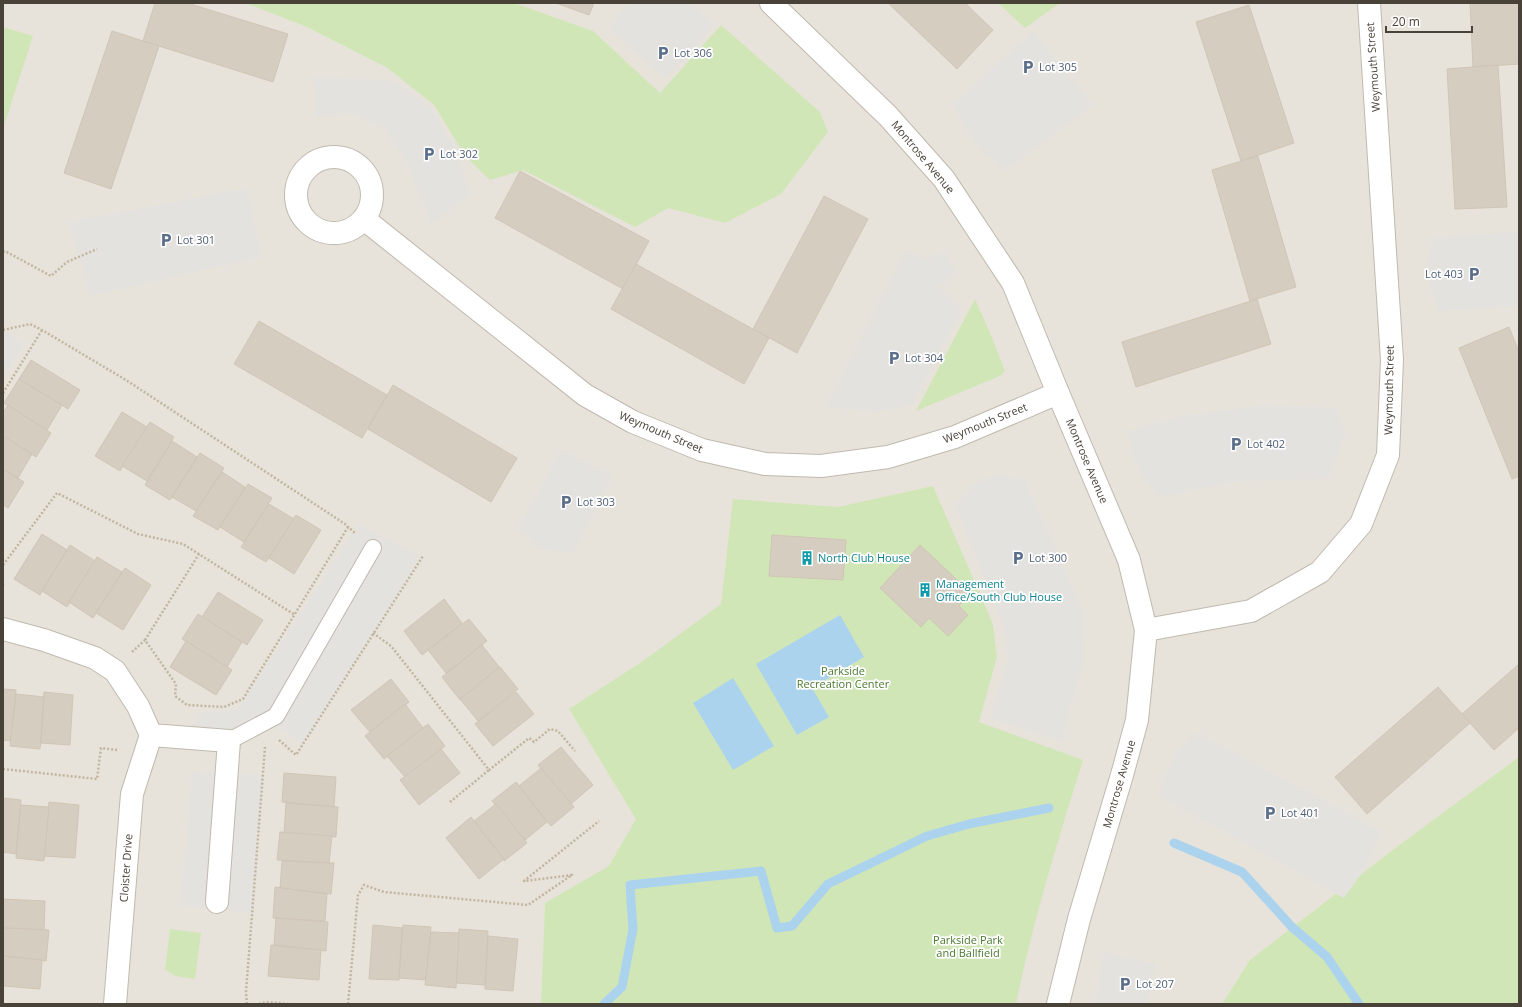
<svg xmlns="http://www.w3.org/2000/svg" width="1522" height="1007" viewBox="0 0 1522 1007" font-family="'Open Sans',sans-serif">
<rect width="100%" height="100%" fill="#f5f2eb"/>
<polygon fill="#e8e3da" points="3,3 1519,3 1519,875 1322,1004 3,1004"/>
<g fill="#d1e6b7">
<polygon points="246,3 514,3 593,31 660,93 721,25 820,112 828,132 781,194 725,223 668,208 635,227 523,170 490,180 465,156 434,105 386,67 307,27"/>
<polygon points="998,3 1060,3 1025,28"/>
<polygon points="3,27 33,36 3,129"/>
<polygon points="975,299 991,335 1005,371 1000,376 916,411"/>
<path d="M 933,486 L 993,624 L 997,657 L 979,722 L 1083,760 C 1058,840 1033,921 1016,1004 L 541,1004 L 545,903 L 609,866 L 636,819 L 569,709 L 643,661 L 721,604 L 733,499 L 838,507 Z"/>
<polygon points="1519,757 1519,1004 1222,1004 1250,960 1398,846"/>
<polygon points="170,929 201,933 195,979 175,976 165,969"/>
</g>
<g fill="#e4e2df">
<polygon points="629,3 692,3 714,25 666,79 608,28"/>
<polygon points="1033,31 1093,105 1005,171 983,152 966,130 953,104"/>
<polygon points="313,76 394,81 432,109 454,145 470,194 431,224 407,162 384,128 353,114 315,117"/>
<polygon points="248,188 261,257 90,296 69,222"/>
<polygon points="1519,232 1519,306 1439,311 1430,288 1428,260 1433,237"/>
<polygon points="905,251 927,259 944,251 956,272 939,287 962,310 911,405 875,412 826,407"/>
<polygon points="3,331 25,344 3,377"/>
<polygon points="1263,405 1335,408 1346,433 1327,479 1240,481 1159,497 1142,476 1132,455 1127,431 1183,416"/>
<polygon points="561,450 612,476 573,553 539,548 518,528"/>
<polygon points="996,474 1025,480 1083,611 1084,660 1067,720 1063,742 990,718 1008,660 1003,624 955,505 974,484"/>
<polygon points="359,523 420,557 303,745 268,720 229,741 194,738 197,713 238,709"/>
<polygon points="1196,732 1381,831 1366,867 1344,898 1159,796 1165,774 1178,751"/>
<polygon points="192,772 264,775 252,913 180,906"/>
<polygon points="1104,952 1156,964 1147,1004 1094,1004"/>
</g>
<g fill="#acd3ed">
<polygon points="840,615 864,657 812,688 829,717 797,735 756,664"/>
<polygon points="733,678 774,746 733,770 693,703"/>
</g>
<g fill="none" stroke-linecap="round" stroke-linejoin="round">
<g stroke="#acd3ed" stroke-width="9">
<polyline points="1174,843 1242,872 1292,927 1327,957 1359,1004"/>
<polyline points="604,1004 622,987 633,929 630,885 761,871 777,928 792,926 828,884 927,836 969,824 1049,808"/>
</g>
</g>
<g fill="#d6cdc1" stroke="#d0c5b5">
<polygon points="155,3 187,3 288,34 273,82 143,41"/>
<polygon points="556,3 594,3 589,15"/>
<polygon points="888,3 965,3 993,30 957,69"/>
<polygon points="1470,3 1519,3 1519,64 1473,67"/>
<polygon points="1249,5 1294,143 1241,161 1196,22"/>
<polygon points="112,31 159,46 111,189 64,173"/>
<polygon points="1498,65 1507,207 1455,209 1447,69"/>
<polygon points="1258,156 1296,287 1250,301 1212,170"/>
<polygon points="520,171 649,241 623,289 495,218"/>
<polygon points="824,196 868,219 797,353 753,329"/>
<polygon points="636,264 769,338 744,384 611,309"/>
<polygon points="1257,299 1271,344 1136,387 1122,342"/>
<polygon points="259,321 387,395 362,438 234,364"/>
<polygon points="1509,327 1519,352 1519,476 1512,479 1459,348"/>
<polygon points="31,360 80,390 68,409 19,379"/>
<polygon points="19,379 62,405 47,430 4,403"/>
<polygon points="393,385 517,458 491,502 368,429"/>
<polygon points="8,405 51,433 36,457 3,436 3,413"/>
<polygon points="122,412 147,427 120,471 95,456"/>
<polygon points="150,422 174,437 147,481 122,466"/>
<polygon points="3,436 32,454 18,478 3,469"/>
<polygon points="172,441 197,457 170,500 145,485"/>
<polygon points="200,453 224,468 196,511 172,497"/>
<polygon points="3,469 24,482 8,508 3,505"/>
<polygon points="222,472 245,487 218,530 193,516"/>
<polygon points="248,484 272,498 244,542 220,527"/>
<polygon points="269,504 294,519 266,562 241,547"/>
<polygon points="296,515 321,530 294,574 269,558"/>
<polygon points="42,534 67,550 40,595 14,579"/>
<polygon points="772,535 846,540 843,580 769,576"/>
<polygon points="70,545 95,561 67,607 42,591"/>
<polygon points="920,545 971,593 959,606 968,615 948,636 929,618 921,627 880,588"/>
<polygon points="97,557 122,572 93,618 69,602"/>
<polygon points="125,568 151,585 123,630 96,613"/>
<polygon points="218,592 263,620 247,645 202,617"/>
<polygon points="444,599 462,623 422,655 404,631"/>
<polygon points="198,614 242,642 227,667 182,639"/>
<polygon points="469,619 487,641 446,673 428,650"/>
<polygon points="186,641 232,670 216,695 170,667"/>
<polygon points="482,645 500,668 460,700 442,677"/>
<polygon points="1519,664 1519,728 1494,750 1462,714"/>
<polygon points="500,667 518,689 478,721 460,699"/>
<polygon points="391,679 409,702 370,732 351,710"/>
<polygon points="1438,687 1470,723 1367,814 1335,777"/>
<polygon points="3,689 16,690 11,741 3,740"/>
<polygon points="44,692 73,695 70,745 41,743"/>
<polygon points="516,692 534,714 493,746 475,724"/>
<polygon points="16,694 44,697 40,749 10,746"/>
<polygon points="405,704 423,728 384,759 365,736"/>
<polygon points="428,724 445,746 405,777 387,756"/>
<polygon points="561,747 593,785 571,804 538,765"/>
<polygon points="441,749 460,773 419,805 400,780"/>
<polygon points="541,768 574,807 551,826 519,786"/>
<polygon points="284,773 336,777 334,807 282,802"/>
<polygon points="516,782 547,822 525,840 492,801"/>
<polygon points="3,798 21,800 16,854 3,852"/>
<polygon points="49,802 79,805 75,858 44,856"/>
<polygon points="286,803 338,807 336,837 284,833"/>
<polygon points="496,804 527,843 504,861 504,859 474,821"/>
<polygon points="21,805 49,807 44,861 16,858"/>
<polygon points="471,817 504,859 479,879 446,838"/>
<polygon points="280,832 332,836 329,863 277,860"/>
<polygon points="282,861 334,863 331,894 280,888"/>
<polygon points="275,887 327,894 325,921 273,918"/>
<polygon points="3,899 45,901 44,930 3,928"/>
<polygon points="276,918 328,922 326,951 274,945"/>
<polygon points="373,925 402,928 399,980 369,979"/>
<polygon points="403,925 431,927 426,980 399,978"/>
<polygon points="3,928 49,930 46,961 3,956"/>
<polygon points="459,929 488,931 485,985 456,983"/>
<polygon points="431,932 459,933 456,988 425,985"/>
<polygon points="488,936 518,939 513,991 485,989"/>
<polygon points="271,945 321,950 319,980 268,976"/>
<polygon points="3,956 42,960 40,989 3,986"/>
</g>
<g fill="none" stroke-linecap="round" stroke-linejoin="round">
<defs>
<polyline id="service" points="229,741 276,716 373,548"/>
<g id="minor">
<polyline points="771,3 888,116 944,179 1013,283 1058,393 1129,560 1146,630 1137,720 1122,775 1079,919 1058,1004"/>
<circle cx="334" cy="195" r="38"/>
<polyline points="364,219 585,395 633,422 702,450 765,464 821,466 888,457 955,437 1058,393"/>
<polyline points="3,629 44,640 95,658 115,671 138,706 151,735 229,741 217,902"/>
<polyline points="1146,630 1251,611 1320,572 1361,524 1388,455 1392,360 1369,3"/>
<polyline points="115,1004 132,794 151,735"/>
</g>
</defs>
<use href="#service" stroke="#c0b9ae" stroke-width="18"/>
<use href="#minor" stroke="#c0b9ae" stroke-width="24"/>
<g stroke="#c1b5a0" stroke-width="2.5" stroke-dasharray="2 2" stroke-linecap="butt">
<polyline points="3,252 5,251 51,276 67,262 97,249"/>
<polyline points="3,330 30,324 42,330 126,380 345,524 356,534"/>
<polyline points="3,393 42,330"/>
<polyline points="3,565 57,493 138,534 183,544 295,615"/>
<polyline points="3,584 3,586"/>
<polyline points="373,633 391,646 489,770 529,738 534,742 550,729 558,731 575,751"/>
<polyline points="145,640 199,554"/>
<polyline points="132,652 145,640 176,684 175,696 187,705 224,707 243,699 348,527"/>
<polyline points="279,740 296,755 423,556"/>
<polyline points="3,769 97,779 101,748 118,750"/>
<polyline points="450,802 489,770"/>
<polyline points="247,1004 246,992 265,747"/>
<polyline points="259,1004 266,1002 289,1004"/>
<polyline points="348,1004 358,895 364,885 384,892 528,905 572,875 524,881 599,821"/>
</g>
<use href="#service" stroke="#fff" stroke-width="16"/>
<use href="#minor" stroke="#fff" stroke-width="22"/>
</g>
<defs>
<symbol id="parking-bare" viewBox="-9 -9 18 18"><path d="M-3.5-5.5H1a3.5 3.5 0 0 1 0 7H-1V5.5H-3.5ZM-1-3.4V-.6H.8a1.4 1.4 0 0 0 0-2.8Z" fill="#5c6f8a" stroke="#fff" stroke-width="2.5" paint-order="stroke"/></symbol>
<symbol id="building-bare" viewBox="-9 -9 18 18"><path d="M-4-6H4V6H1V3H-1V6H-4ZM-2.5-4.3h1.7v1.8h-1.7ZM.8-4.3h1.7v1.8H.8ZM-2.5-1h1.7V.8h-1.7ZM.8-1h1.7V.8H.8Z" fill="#0f9aa8" stroke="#fff" stroke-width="2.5" paint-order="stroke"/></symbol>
</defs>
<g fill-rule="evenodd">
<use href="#parking-bare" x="653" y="43" width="20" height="20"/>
<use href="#parking-bare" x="1018" y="57" width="20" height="20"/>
<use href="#parking-bare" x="419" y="144" width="20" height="20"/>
<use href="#parking-bare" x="156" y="230" width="20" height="20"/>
<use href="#parking-bare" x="1464" y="264" width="20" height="20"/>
<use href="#parking-bare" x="884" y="348" width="20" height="20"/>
<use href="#parking-bare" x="1226" y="434" width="20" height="20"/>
<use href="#parking-bare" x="556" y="492" width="20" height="20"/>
<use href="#building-bare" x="797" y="548" width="20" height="20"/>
<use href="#parking-bare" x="1008" y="548" width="20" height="20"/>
<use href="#building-bare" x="915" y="580" width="20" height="20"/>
<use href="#parking-bare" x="1260" y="803" width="20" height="20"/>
<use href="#parking-bare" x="1115" y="974" width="20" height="20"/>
</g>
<g text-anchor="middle" stroke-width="3.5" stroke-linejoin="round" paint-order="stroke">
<g font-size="11" fill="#4e5e75" stroke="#fff" text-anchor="start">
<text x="674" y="57">Lot 306</text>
<text x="1039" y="71">Lot 305</text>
<text x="440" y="158">Lot 302</text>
<text x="177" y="244">Lot 301</text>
<text x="1463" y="278" text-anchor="end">Lot 403</text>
<text x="905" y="362">Lot 304</text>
<text x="1247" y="448">Lot 402</text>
<text x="577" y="506">Lot 303</text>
<text x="1029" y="562">Lot 300</text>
<text x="1281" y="817">Lot 401</text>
<text x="1136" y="988">Lot 207</text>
</g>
<g font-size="11" fill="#494239" stroke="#fff">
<text transform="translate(1373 67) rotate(-94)" y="4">Weymouth Street</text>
<text transform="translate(923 157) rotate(50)" y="4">Montrose Avenue</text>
<text transform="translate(1389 390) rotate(-89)" y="4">Weymouth Street</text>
<text transform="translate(985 423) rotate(-22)" y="4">Weymouth Street</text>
<text transform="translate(661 432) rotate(23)" y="4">Weymouth Street</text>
<text transform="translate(1087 461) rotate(67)" y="4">Montrose Avenue</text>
<text transform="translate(1119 784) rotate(-74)" y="4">Montrose Avenue</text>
<text transform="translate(126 868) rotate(-86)" y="4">Cloister Drive</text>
</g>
<g font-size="11" fill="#0d838f" stroke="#fff" text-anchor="start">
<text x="818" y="562">North Club House</text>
<text x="936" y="588">Management<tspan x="936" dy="13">Office/South Club House</tspan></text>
</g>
<g font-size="11" fill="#4b782f" stroke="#fff">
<text x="843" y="675">Parkside<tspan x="843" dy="13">Recreation Center</tspan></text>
<text x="968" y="944">Parkside Park<tspan x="968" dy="13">and Ballfield</tspan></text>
</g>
</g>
<rect width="1522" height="1007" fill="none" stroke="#494239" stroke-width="8"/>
<path d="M1386 26v6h86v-6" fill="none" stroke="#494239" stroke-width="2"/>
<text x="1392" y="26" font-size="12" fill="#494239" stroke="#ffffff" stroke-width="3" paint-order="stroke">20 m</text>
</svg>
